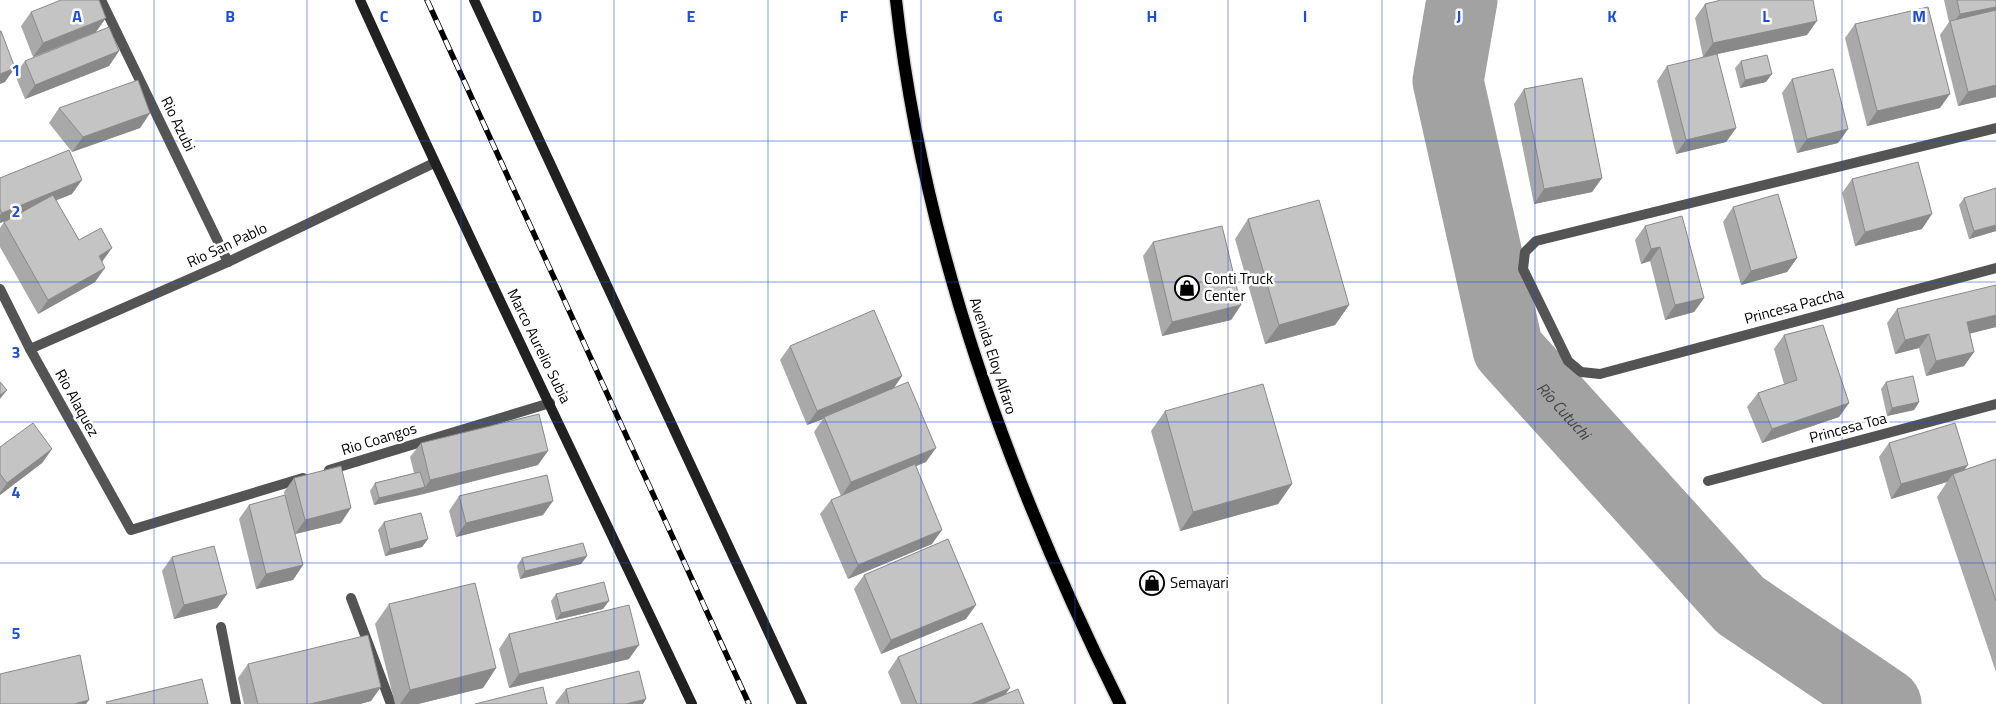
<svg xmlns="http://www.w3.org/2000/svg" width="1996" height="704" viewBox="0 0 1996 704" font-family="'Titillium Web',sans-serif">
<rect width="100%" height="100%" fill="#fff"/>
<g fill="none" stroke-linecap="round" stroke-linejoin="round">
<path stroke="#a2a2a2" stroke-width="71" id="s1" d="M 1462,0 L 1448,81 L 1508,349 L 1740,605 L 1886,704"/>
<defs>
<path id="primary" d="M 896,0 C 923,247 1010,482 1120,704"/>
</defs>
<use href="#primary" stroke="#dbdbdb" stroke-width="15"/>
<g stroke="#545454" stroke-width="10">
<polyline points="101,0 228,262"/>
<polyline points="1996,128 1536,241 1525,252 1523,269 1568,361 1581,372 1600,374 1996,268"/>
<polyline points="0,289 30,349 131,530 303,478"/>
<polyline points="30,349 228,262 434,163"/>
<polyline points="329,470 550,403"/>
<polyline points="1708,481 1996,404"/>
<polyline points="351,598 391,704"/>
<polyline points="221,627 236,704"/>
</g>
<g stroke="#212121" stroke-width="10">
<path d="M 360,0 C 467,236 581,469 692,704"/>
<polyline points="474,0 802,704"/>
</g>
<use href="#primary" stroke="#000" stroke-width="12"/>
<defs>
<polyline id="rail" points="427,0 749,704"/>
</defs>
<use href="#rail" stroke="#000" stroke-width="5.5"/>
<use href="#rail" stroke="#fff" stroke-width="4" stroke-dasharray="11" stroke-linecap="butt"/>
</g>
<g fill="#a9a9a9">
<polygon points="1944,0 1996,0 1996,97 1958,106 1940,35 1949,22"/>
<polygon points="1705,4 1807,35 1703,57 1695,18"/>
<polygon points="31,12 96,32 33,57 21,26"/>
<polygon points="1855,24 1940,108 1867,126 1845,38"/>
<polygon points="119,51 109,66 25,99 15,75 25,61"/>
<polygon points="1741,61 1766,82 1740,88 1735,68"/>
<polygon points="1667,66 1736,128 1726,142 1676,154 1657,81"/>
<polygon points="1792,79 1848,129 1838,143 1797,153 1782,93"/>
<polygon points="1524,89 1602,178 1592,192 1534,204 1514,104"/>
<polygon points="59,108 150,113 140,128 72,152 49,123"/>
<polygon points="0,178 72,194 56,200 79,240 102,262 95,282 38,314 0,247 0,228 4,222 6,221 0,223"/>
<polygon points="1852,179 1922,229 1855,246 1842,193"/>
<polygon points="1964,198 1996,231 1969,239 1959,205"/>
<polygon points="1733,207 1797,258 1787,272 1741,285 1723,222"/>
<polygon points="1248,219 1349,305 1335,325 1265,344 1235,239"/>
<polygon points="1645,226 1704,298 1694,312 1665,320 1650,261 1641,264 1635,240"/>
<polygon points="1153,242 1241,305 1231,320 1162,336 1143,256"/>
<polygon points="1897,309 1996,327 1970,333 1974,352 1964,366 1926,376 1919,348 1895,354 1887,323"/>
<polygon points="1784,335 1849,403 1839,417 1762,443 1747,407 1758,393 1784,384 1774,349"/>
<polygon points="790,346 902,376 894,388 926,462 915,466 932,544 848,579 820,514 831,500 841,496 814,432 823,419 807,425 780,360"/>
<polygon points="1886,382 1919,402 1914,410 1887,416 1881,389"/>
<polygon points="1165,411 1292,484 1278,504 1180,531 1151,431"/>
<polygon points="421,443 538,465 374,505 370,491 375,483 414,473 410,457"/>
<polygon points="1889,443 1964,470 1996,459 1996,672 1937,497 1947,482 1891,499 1879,457"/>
<polygon points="0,447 52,449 42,463 0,495"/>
<polygon points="294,478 341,523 295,534 303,565 293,580 256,589 239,519 249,505 285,496 284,492"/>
<polygon points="459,496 543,515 456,537 449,511"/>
<polygon points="384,522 428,539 422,547 385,556 378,530"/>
<polygon points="587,556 581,564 520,579 517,566 522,558"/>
<polygon points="172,557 227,594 217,608 174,619 162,571"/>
<polygon points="864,575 966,619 881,654 854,589"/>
<polygon points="556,594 603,609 556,620 551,601"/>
<polygon points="389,604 496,668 483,688 418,704 395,704 375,624"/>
<polygon points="509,634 629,659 509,688 499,649"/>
<polygon points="898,657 1005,694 1024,704 901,704 888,672"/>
<polygon points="248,664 371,701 360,704 244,704 238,678"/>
<polygon points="566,689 643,704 556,704 555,703"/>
</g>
<g fill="#898989">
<polygon points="1996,7 1996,20 1951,26 1960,14"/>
<polygon points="106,18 96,32 33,57 43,43"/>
<polygon points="1817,21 1807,35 1703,57 1713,43"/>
<polygon points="119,51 109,66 25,99 35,85"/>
<polygon points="15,68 5,82 0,84 0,74"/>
<polygon points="1772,74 1766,82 1740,88 1745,80"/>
<polygon points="1996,85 1996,97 1958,106 1968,92"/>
<polygon points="1950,94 1940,108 1867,126 1877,111"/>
<polygon points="150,113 140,128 72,152 83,137"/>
<polygon points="1736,128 1726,142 1676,154 1686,140"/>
<polygon points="1848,129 1838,143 1797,153 1807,139"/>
<polygon points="1602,178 1592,192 1534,204 1544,189"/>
<polygon points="82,180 72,194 0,223 0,215 2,213"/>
<polygon points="1932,214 1922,229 1855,246 1865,232"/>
<polygon points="1996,225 1996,231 1969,239 1974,231"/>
<polygon points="1660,247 1650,261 1641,264 1651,249"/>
<polygon points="112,248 102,262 99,256"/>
<polygon points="1797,258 1787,272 1741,285 1751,271"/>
<polygon points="105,268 95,282 38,314 48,300"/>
<polygon points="1704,298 1694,312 1665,320 1675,305"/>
<polygon points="1241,305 1231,320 1162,336 1172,322"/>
<polygon points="1349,305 1335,325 1265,344 1279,325"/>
<polygon points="1996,315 1996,327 1957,337 1967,322"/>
<polygon points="1929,334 1919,348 1895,354 1905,340"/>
<polygon points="1974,352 1964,366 1926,376 1936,361"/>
<polygon points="902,376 892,390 824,417 823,419 807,425 817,411"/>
<polygon points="7,390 0,399 0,395"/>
<polygon points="1919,402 1914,410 1887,416 1892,408"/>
<polygon points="1849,403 1839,417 1762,443 1772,429"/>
<polygon points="936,448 926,462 841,497 851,482"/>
<polygon points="52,449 42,463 0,495 0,493 7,483"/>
<polygon points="548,451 538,465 420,495 430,480"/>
<polygon points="1968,465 1958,479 1953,474 1947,482 1891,499 1901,484"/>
<polygon points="1292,484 1278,504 1180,531 1193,512"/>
<polygon points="425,487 420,495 374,505 379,498"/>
<polygon points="553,501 543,515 456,537 466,523"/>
<polygon points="351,508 341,523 295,534 305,520"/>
<polygon points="942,530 932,544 848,579 858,565"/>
<polygon points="428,539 422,547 385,556 390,549"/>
<polygon points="587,556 581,564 520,579 525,571"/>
<polygon points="303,565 293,580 256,589 266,574"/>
<polygon points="227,594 217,608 174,619 184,605"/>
<polygon points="609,601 603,609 556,620 561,613"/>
<polygon points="976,605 966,619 881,654 891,640"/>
<polygon points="639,645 629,659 509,688 519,674"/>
<polygon points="496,668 483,688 418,704 400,704 410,690"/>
<polygon points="381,687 371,701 360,704 310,704"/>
<polygon points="1010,688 1000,702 995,704 971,704"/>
<polygon points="646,699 643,704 626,704"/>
<polygon points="89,700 86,704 74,704"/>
</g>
<g fill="#c4c4c4" stroke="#898989">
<polygon points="61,0 99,0 106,18 43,43 31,12"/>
<polygon points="1721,0 1813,0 1817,21 1713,43 1705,4"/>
<polygon points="1957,0 1996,0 1996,7 1960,14"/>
<polygon points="1928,7 1950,94 1877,111 1855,24"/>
<polygon points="1996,10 1996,85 1968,92 1950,21"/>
<polygon points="109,27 119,51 35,85 25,61"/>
<polygon points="0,31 1,31 15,68 0,74"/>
<polygon points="1717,54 1736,128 1686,140 1667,66"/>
<polygon points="1767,55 1772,74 1745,80 1741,61"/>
<polygon points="1833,69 1848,129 1807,139 1792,79"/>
<polygon points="1582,78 1602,178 1544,189 1524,89"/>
<polygon points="138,80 150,113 83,137 59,108"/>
<polygon points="69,150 82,180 2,213 0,209 0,178"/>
<polygon points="1918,162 1932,214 1865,232 1852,179"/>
<polygon points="1996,188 1996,225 1974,231 1964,198"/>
<polygon points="1778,194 1797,258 1751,271 1733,207"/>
<polygon points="53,195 79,240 101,228 112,248 99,256 105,268 48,300 4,222"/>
<polygon points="1319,200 1349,305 1279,325 1248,219"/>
<polygon points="1682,216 1704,298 1675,305 1660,247 1651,249 1645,226"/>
<polygon points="1222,226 1241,305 1172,322 1153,242"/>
<polygon points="1996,285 1996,315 1967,322 1974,352 1936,361 1929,334 1905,340 1897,309"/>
<polygon points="874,310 902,376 817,411 790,346"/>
<polygon points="1823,325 1849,403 1772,429 1758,393 1797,380 1784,335"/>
<polygon points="1913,376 1919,402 1892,408 1886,382"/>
<polygon points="0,382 7,390 0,395"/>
<polygon points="908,382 936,448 851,482 824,417"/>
<polygon points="1263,384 1292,484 1193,512 1165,411"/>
<polygon points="539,414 548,451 430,480 421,443"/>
<polygon points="33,423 52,449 7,483 0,474 0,447"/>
<polygon points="1955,423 1968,465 1901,484 1889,443"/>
<polygon points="1996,459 1996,601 1953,474"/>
<polygon points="915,464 942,530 858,565 831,500"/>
<polygon points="341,466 351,508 305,520 294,478"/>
<polygon points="420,472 425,487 379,498 375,483"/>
<polygon points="547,475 553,501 466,523 459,496"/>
<polygon points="285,495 303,565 266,574 249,505"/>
<polygon points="421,513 428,539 390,549 384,522"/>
<polygon points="948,539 976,605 891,640 864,575"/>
<polygon points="583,543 587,556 525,571 522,558"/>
<polygon points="214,546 227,594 184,605 172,557"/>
<polygon points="604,582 609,601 561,613 556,594"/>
<polygon points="475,583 496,668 410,690 389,604"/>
<polygon points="629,605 639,645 519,674 509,634"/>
<polygon points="982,623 1010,688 971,704 917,704 898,657"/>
<polygon points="368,635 381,687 310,704 258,704 248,664"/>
<polygon points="80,655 89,700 74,704 0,704 0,674"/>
<polygon points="639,671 646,699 626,704 569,704 566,689"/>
<polygon points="202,679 208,704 107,704 106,702"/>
<polygon points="543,687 547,704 475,704"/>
<polygon points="1018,689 1024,704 982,704"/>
</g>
<path fill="none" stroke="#1d4ed8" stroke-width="1" stroke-opacity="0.55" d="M 154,0 L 154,704M 307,0 L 307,704M 461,0 L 461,704M 614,0 L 614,704M 768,0 L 768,704M 921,0 L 921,704M 1075,0 L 1075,704M 1228,0 L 1228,704M 1382,0 L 1382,704M 1535,0 L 1535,704M 1689,0 L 1689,704M 1842,0 L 1842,704M 0,141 L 1996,141M 0,282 L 1996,282M 0,422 L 1996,422M 0,563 L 1996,563"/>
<defs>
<symbol id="shop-ring" viewBox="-11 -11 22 22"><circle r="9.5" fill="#fff" stroke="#000" stroke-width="1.5"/><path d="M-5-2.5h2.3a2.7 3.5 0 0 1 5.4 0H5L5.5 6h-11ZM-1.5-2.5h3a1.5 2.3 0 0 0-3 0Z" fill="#000"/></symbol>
</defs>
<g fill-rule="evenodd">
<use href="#shop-ring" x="1173" y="274" width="28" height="28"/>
<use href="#shop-ring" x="1138" y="569" width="28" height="28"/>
</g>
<g text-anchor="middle" stroke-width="5" stroke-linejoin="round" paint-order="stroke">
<g font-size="15" fill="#000" stroke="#fff">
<text transform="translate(178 124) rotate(64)" y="5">Rio Azubi</text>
<text transform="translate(227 245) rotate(-25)" y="5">Rio San Pablo</text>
<text transform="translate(1794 306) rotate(-15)" y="5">Princesa Paccha</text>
<text transform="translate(539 346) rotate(64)" y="5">Marco Aurelio Subia</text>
<text transform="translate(993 356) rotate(72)" y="5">Avenida Eloy Alfaro</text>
<text transform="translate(77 403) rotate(61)" y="5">Rio Alaquez</text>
<text transform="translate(1848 428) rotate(-15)" y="5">Princesa Toa</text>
<text transform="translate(379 439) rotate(-17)" y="5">Rio Coangos</text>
</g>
<g font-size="15" fill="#000" stroke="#fff" text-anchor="start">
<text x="1204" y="284">Conti Truck<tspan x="1204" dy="17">Center</tspan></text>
<text x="1170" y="588">Semayari</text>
</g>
<g font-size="16" font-style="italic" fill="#434343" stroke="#fff">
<text dy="6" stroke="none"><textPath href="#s1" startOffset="440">Río Cutuchi</textPath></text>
</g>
</g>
<g font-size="16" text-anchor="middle" font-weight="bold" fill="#1d4ed8" stroke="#fff" stroke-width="5" stroke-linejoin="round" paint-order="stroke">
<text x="77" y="22">A</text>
<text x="230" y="22">B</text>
<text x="384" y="22">C</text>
<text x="537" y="22">D</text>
<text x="691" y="22">E</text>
<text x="844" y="22">F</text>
<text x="998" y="22">G</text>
<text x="1152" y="22">H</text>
<text x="1305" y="22">I</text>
<text x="1459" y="22">J</text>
<text x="1612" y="22">K</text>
<text x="1766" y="22">L</text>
<text x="1919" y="22">M</text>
<text x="16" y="76">1</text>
<text x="16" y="217">2</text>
<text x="16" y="358">3</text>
<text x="16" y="498">4</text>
<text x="16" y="639">5</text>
</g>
</svg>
